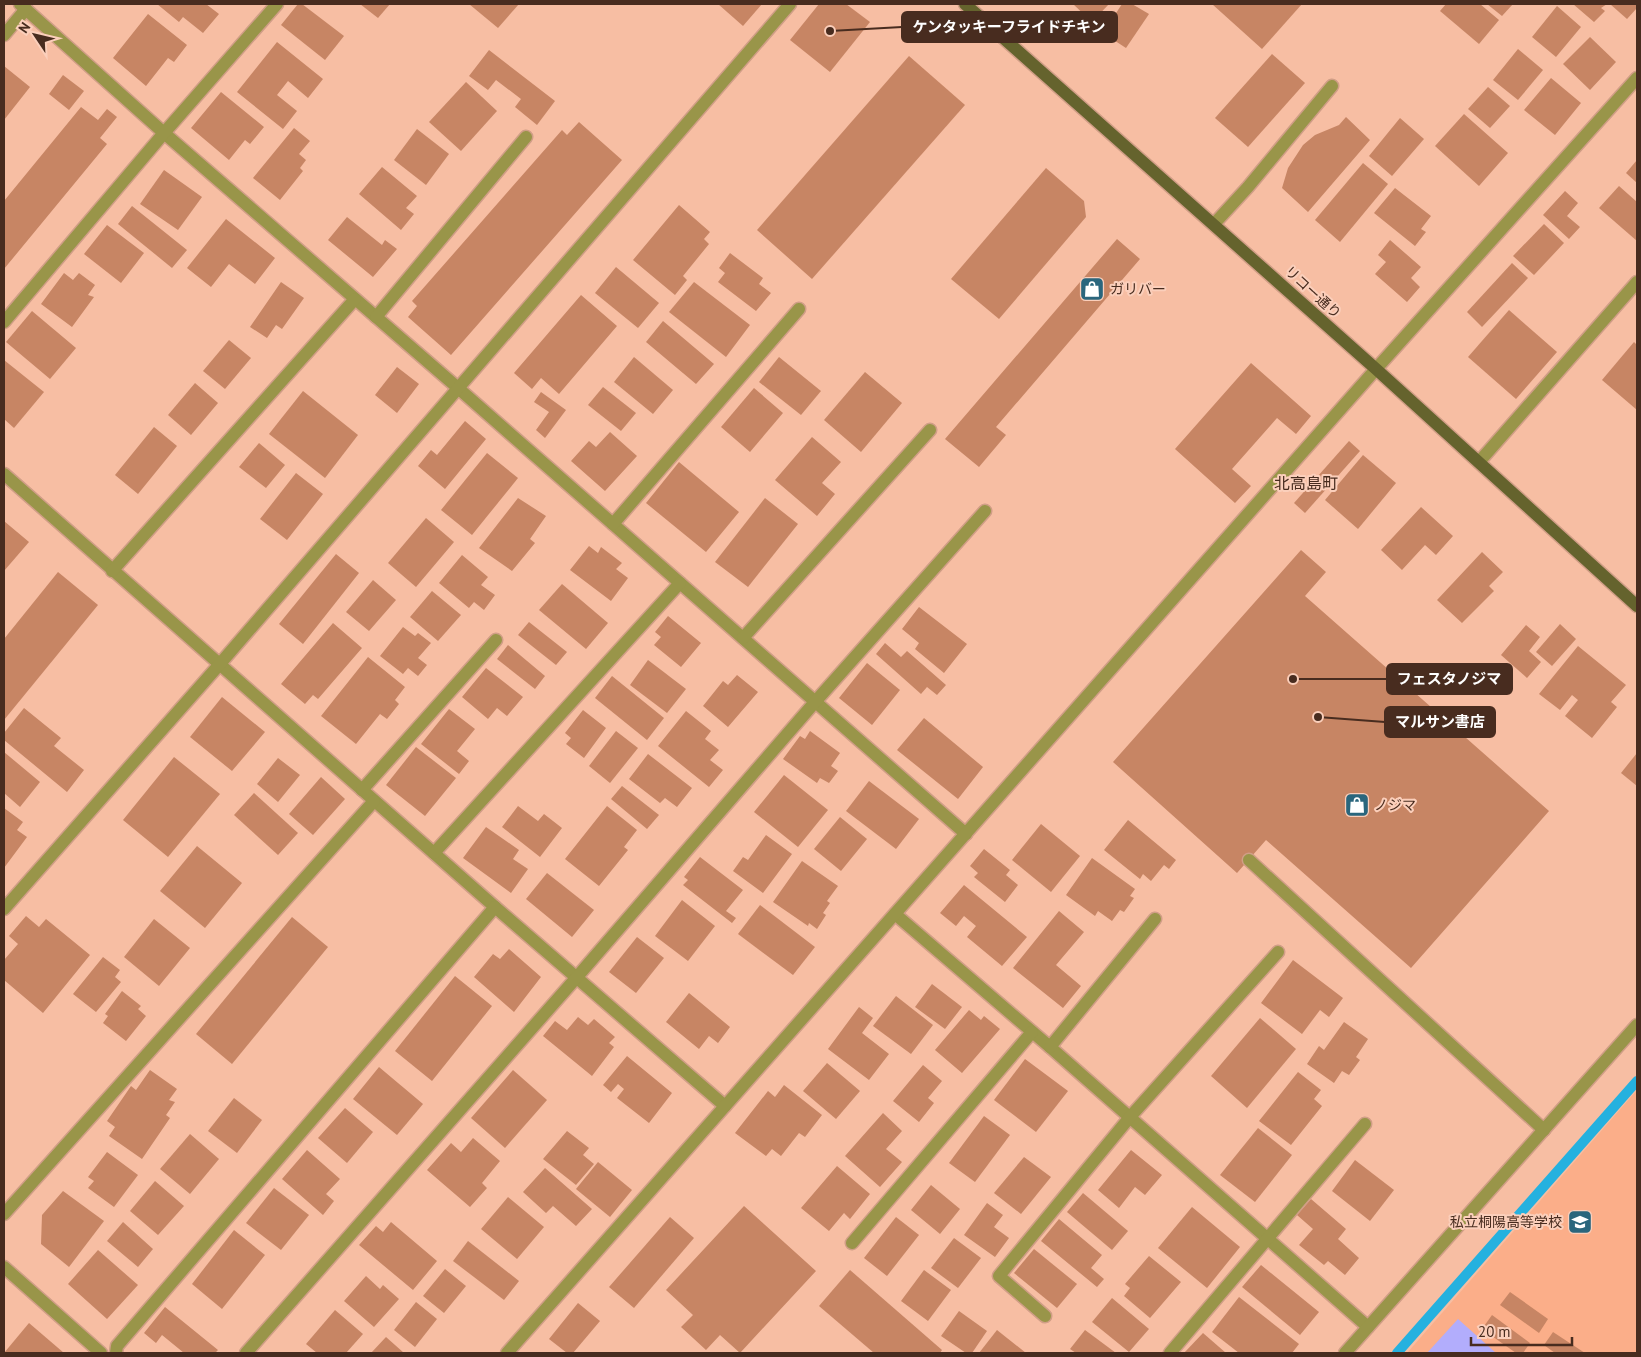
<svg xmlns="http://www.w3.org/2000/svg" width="1641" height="1357" viewBox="0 0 1641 1357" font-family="'PT Sans','Noto Sans JP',sans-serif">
<rect width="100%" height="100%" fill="#f7bea3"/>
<polygon fill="#fbae89" points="1637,1090 1637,1353 1407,1353"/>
<polygon fill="#b2adfc" points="1458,1319 1496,1353 1427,1353"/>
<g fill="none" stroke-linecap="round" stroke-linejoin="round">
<polyline stroke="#25b1df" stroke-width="10" points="1397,1353 1637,1081"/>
</g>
<g fill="#c78564">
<polygon points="157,4 206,4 219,14 203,33 183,17 179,22"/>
<polygon points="298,4 302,4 344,36 325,60 281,25"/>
<polygon points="360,4 390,4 378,18"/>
<polygon points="469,4 519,4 498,28"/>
<polygon points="718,4 762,4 743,26"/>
<polygon points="819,4 846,4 870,22 830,72 790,40"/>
<polygon points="1073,4 1109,4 1092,22"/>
<polygon points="1122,4 1132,4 1149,14 1126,48 1103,33"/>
<polygon points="1212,4 1302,4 1262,49"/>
<polygon points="1446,4 1480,4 1499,20 1479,44 1440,11"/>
<polygon points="1487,4 1513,4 1502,16"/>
<polygon points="1573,4 1607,4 1601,8 1605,11 1594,22"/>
<polygon points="1610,4 1637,4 1637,8 1627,19"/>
<polygon points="1557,6 1581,27 1556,57 1532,37"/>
<polygon points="148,14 187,45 174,62 168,58 146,86 113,58"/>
<polygon points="1590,37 1616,62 1590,90 1563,64"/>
<polygon points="277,42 323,79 308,98 288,81 277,95 297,111 283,129 237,92"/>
<polygon points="1518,49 1543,70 1518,100 1493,80"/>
<polygon points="489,50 555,101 537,125 515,107 521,99 496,80 488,90 469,76"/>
<polygon points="1272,54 1305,83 1248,147 1215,118"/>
<polygon points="909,56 965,105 812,279 757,230"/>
<polygon points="4,66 30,87 4,120"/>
<polygon points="63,75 84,91 69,110 49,94"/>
<polygon points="1551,78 1581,103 1555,135 1524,110"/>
<polygon points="466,82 497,111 461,151 429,122"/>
<polygon points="1488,87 1510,106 1490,128 1468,109"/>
<polygon points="221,92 264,127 250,144 245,140 229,160 191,128"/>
<polygon points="81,107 98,120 107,109 117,117 100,138 107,144 4,269 4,201"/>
<polygon points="1464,114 1508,153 1479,186 1435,146"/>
<polygon points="1346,117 1370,140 1308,212 1282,188 1288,168 1303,145 1315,135 1339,125"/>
<polygon points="1400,118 1424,139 1392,176 1369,156"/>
<polygon points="579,122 622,160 451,355 408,317 417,306 412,301 562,130 567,135"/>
<polygon points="294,128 310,141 299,154 306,160 300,168 303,171 280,200 253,178"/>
<polygon points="417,129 449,154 426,185 394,160"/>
<polygon points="1637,160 1637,183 1626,173"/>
<polygon points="1363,163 1388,184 1340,242 1315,220"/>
<polygon points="382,167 417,196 406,208 414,214 401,230 359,194"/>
<polygon points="1046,168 1084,201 1086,217 999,319 951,279"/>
<polygon points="164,170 202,197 178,230 140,204"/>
<polygon points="1619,186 1637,202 1637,241 1599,208"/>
<polygon points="1395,188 1431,216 1421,229 1426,232 1415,246 1374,213"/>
<polygon points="1565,191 1578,203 1567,216 1580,227 1569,239 1543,215"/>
<polygon points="679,205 710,232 704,239 709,244 683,276 687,280 675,295 633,260"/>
<polygon points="132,206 187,250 172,268 118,224"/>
<polygon points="347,217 382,245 385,240 397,249 373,277 328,240"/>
<polygon points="226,219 275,258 255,284 229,264 211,287 187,268"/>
<polygon points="1544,224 1564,243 1534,275 1513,256"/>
<polygon points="107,225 144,253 121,283 84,254"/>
<polygon points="1117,239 1140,259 996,427 1006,435 979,467 945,439"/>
<polygon points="1390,240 1421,267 1411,278 1420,287 1407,302 1375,274 1386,262 1378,255"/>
<polygon points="730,253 763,278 759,284 771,293 756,311 718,282 725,273 719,268"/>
<polygon points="1512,263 1528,278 1482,327 1467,312"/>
<polygon points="616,267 659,303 638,328 595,293"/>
<polygon points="64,273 73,280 79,273 95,285 88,295 94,297 72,327 41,304"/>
<polygon points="281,282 304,298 282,329 276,325 267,338 250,327"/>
<polygon points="694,282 750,325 726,357 669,312"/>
<polygon points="581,295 617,326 559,394 541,378 532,389 514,373"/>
<polygon points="1509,310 1557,352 1516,399 1468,357"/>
<polygon points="32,311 76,348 50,379 6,342"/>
<polygon points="663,321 714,364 696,384 646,342"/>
<polygon points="229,340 251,358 225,389 203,371"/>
<polygon points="1634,342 1637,345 1637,410 1602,380"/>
<polygon points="634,357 673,390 653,414 614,382"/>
<polygon points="779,357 821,391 801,415 759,382"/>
<polygon points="4,360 44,392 14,428 4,419"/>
<polygon points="1251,363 1311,416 1296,434 1277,418 1232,469 1251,486 1235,503 1175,449"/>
<polygon points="397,367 419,384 397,413 375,395"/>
<polygon points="865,372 902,403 861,452 824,420"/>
<polygon points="195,383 218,403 191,435 168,415"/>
<polygon points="603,387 636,413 621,431 588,405"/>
<polygon points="754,388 783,413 750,452 721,427"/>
<polygon points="303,391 358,435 325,478 269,434"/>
<polygon points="541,392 566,410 545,438 536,430 549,412 534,402"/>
<polygon points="465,421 486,439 445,489 418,466 431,450 437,455"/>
<polygon points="154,427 177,446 138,494 115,475"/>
<polygon points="610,432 637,456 605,491 571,461 589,441 596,447"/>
<polygon points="812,437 841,462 822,483 835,494 817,516 775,480"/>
<polygon points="1349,441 1360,451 1305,513 1294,503"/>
<polygon points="259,443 285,465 266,488 239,467"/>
<polygon points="487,453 518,478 472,535 441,510"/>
<polygon points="1363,455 1396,483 1358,529 1325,500"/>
<polygon points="679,462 739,512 706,552 646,503"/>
<polygon points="296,473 323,494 287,540 260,519"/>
<polygon points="518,498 546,516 530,539 535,543 512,571 479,548"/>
<polygon points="765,498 798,524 748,587 715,562"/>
<polygon points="1421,507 1453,536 1436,555 1425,545 1402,570 1381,550"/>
<polygon points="426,518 454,542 416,587 388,563"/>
<polygon points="4,521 29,542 4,571"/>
<polygon points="589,546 598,553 601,547 622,563 616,569 628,578 611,601 570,570"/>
<polygon points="1301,550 1326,572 1305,596 1549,811 1411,968 1266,840 1237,873 1113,762"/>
<polygon points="1482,552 1503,572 1489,586 1494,591 1462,623 1437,600"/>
<polygon points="336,554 359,573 303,644 279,624"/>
<polygon points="462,555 488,577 481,585 495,595 484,610 474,602 469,608 439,583"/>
<polygon points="58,572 98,605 4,720 4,639"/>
<polygon points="373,580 396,600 369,631 346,612"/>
<polygon points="562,584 608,623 586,649 539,610"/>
<polygon points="432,591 461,615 438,641 410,617"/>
<polygon points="919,607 967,644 944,673 915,649 919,643 902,629"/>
<polygon points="668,616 701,643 681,667 654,645 661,637 655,632"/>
<polygon points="529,622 567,652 556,665 518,635"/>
<polygon points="333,623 362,648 318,699 313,695 305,704 281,684"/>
<polygon points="1560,624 1576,639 1552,666 1536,652"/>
<polygon points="1526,625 1540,637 1529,651 1541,662 1527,678 1501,655"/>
<polygon points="403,627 415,636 418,633 431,643 418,658 427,665 418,676 408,668 403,674 380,656"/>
<polygon points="885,643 901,657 907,651 946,685 937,695 927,687 921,694 876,654"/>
<polygon points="508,645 545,676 535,689 497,659"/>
<polygon points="1578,646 1626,685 1611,702 1617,707 1592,738 1565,716 1578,700 1572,695 1560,710 1539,694"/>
<polygon points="368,657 405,687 395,700 399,704 387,719 380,714 356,744 321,716"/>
<polygon points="648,660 686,689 667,713 630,685"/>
<polygon points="867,663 900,690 872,725 839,698"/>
<polygon points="486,668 523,697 507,716 497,708 488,719 462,697"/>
<polygon points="737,675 758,692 728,727 703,706 723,681 728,685"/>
<polygon points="612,676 664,718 647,740 595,698"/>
<polygon points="222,697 265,732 232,771 190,737"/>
<polygon points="24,708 61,738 54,746 84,770 67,792 4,740 4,733"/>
<polygon points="449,709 475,729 457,751 469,761 459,774 421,744"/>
<polygon points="583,710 606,728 584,758 566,744 571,738 565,733"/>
<polygon points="686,711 711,731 705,739 719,750 710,760 723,770 709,787 658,746"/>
<polygon points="924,718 983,767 958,799 897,750"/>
<polygon points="616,731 638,748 610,783 589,766"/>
<polygon points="810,731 840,753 831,766 838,771 829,783 820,778 817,783 783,759 800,736 805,739"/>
<polygon points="416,747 456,778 425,816 386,785"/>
<polygon points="4,752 40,782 20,807 4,793"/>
<polygon points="1637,753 1637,786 1621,773"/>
<polygon points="648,754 692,788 677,807 665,798 660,803 629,779"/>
<polygon points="174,757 220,794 168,857 123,820"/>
<polygon points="278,758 300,775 278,802 257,784"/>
<polygon points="784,775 828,810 798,847 754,812"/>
<polygon points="321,777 345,799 313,835 289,814"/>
<polygon points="869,781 919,819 896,849 846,811"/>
<polygon points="622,786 659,815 647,829 611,799"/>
<polygon points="254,793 298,833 278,855 234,815"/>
<polygon points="518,806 538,821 544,814 562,828 540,857 502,827"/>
<polygon points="607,806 637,830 624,847 628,850 599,886 565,859"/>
<polygon points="4,808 23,822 17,830 27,837 4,868"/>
<polygon points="840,817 867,839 841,871 814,849"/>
<polygon points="1128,820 1176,860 1169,869 1164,865 1151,881 1143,874 1140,879 1104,850"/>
<polygon points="1041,824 1080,856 1051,892 1012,860"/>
<polygon points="486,827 519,850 513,859 528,869 511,893 463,858"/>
<polygon points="766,835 792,854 763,893 733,871 743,857 748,860"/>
<polygon points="197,846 242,883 205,928 160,891"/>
<polygon points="984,849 1010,870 1006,875 1018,885 1005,902 974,877 978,873 970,866"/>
<polygon points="700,857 743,890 726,911 736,918 732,923 683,885 688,880 684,877"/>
<polygon points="1092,858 1135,889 1130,896 1134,898 1124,912 1120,910 1112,921 1098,911 1095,916 1066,895"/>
<polygon points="802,861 838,886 827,901 830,903 823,913 826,915 817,929 809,923 808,926 773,902"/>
<polygon points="547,873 594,910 572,937 526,899"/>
<polygon points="964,885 1027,937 1002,966 967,937 976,926 964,916 956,926 940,913"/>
<polygon points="682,900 715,926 688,961 655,936"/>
<polygon points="760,905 815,947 793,975 738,934"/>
<polygon points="1059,911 1084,932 1056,965 1081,986 1063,1008 1013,968"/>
<polygon points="26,916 39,927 46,919 90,955 43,1013 4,980 4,960 18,944 9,936"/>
<polygon points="292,917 328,947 232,1064 196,1034"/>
<polygon points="154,919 190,948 159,986 124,957"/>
<polygon points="637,937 664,958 636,993 609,972"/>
<polygon points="509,949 541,977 514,1012 474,977 493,954 500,959"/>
<polygon points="103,957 120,970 115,977 121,982 96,1012 73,994"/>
<polygon points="1293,960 1343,998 1329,1017 1320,1010 1302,1034 1261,1003"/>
<polygon points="455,976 492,1006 432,1081 395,1051"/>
<polygon points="932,984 962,1007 945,1029 915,1007"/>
<polygon points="122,991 141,1006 138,1009 146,1016 126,1041 103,1023 108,1016 105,1014"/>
<polygon points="689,993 730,1027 718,1043 709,1036 699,1049 666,1022"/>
<polygon points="896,996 933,1025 911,1054 873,1026"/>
<polygon points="859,1007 873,1018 862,1033 889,1054 869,1080 828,1049"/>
<polygon points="969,1010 981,1020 984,1016 1000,1029 962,1073 935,1050"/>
<polygon points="578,1017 588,1025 594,1019 615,1037 609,1043 614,1047 592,1076 543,1036 555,1021 567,1030"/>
<polygon points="1260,1018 1296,1049 1247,1108 1211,1076"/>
<polygon points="1344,1022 1368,1039 1356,1057 1360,1060 1349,1075 1342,1071 1334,1083 1307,1064 1319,1046 1324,1050"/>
<polygon points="627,1056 672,1093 649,1123 617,1098 624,1089 618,1084 611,1092 603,1085"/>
<polygon points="1025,1059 1068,1091 1036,1132 994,1100"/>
<polygon points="827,1063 860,1091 836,1119 803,1091"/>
<polygon points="923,1065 942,1081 928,1098 934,1103 919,1122 893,1101"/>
<polygon points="379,1067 423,1104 397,1135 353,1099"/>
<polygon points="150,1070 177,1089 169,1100 175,1102 166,1115 170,1118 142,1159 109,1136 115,1127 107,1121 131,1086 136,1090"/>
<polygon points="513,1070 547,1100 505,1148 471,1118"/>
<polygon points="1298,1072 1321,1090 1314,1099 1322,1106 1291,1145 1259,1121"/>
<polygon points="784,1085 822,1115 805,1137 799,1133 781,1156 772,1149 766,1156 735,1133 768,1091 775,1097"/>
<polygon points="234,1098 262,1120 237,1153 208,1131"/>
<polygon points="345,1108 373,1132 347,1163 318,1138"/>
<polygon points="883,1113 902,1131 886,1149 902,1162 880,1187 845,1156"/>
<polygon points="984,1116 1010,1135 975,1182 949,1163"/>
<polygon points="1258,1128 1292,1155 1255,1202 1220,1175"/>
<polygon points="567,1131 589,1148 583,1155 594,1164 576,1185 543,1159"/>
<polygon points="190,1134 219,1159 190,1194 160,1169"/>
<polygon points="473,1138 500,1161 482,1183 487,1188 470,1207 427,1170 451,1143 461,1152"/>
<polygon points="307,1150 340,1179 326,1194 334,1201 323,1215 282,1179"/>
<polygon points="1131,1150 1162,1175 1145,1195 1135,1187 1119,1208 1098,1190"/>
<polygon points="107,1152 138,1175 114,1207 88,1188 94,1181 88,1177"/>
<polygon points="1024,1157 1051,1177 1021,1214 994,1193"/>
<polygon points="1355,1160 1394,1190 1370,1221 1332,1191"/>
<polygon points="598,1162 632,1190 610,1217 576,1189"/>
<polygon points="837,1166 870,1194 850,1219 844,1213 829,1231 801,1208"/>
<polygon points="545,1168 592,1209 576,1226 553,1206 546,1213 523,1192"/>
<polygon points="155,1181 184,1206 158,1235 130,1211"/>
<polygon points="931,1185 960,1209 940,1234 911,1210"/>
<polygon points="274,1188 309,1215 281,1250 246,1223"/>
<polygon points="63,1191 104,1221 69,1267 41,1244 42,1215"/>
<polygon points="1083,1193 1128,1231 1112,1250 1067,1212"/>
<polygon points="508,1197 544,1227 517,1259 481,1229"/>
<polygon points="1311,1199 1346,1229 1338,1239 1359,1258 1345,1275 1328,1261 1324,1265 1299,1245 1313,1229 1297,1215"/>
<polygon points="987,1203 1003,1215 994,1227 1009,1238 995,1257 964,1235"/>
<polygon points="744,1206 816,1271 740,1353 720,1335 706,1350 681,1327 693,1315 666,1290"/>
<polygon points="1192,1207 1240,1247 1207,1288 1158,1248"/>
<polygon points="670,1217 694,1238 634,1308 609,1287"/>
<polygon points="896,1217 919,1235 887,1276 864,1258"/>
<polygon points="1059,1219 1102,1255 1091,1268 1104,1279 1097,1287 1041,1241"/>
<polygon points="123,1222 153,1249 138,1267 107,1241"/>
<polygon points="391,1222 437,1261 413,1290 359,1245 376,1226 383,1232"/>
<polygon points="234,1230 265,1255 222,1309 192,1284"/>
<polygon points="954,1238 981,1258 958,1288 931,1268"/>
<polygon points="468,1241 519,1281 504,1300 453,1261"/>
<polygon points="1034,1249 1077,1284 1057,1308 1014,1273"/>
<polygon points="98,1250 138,1285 107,1319 68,1284"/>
<polygon points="1149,1256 1181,1282 1150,1318 1124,1296 1130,1288 1125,1284"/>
<polygon points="1261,1265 1319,1312 1300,1335 1242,1287"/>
<polygon points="445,1269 466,1286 444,1313 423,1296"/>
<polygon points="850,1270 942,1350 940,1353 874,1353 819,1306"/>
<polygon points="924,1270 951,1290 928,1321 901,1301"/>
<polygon points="366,1276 380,1289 383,1285 399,1299 374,1327 344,1301"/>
<polygon points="1510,1292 1548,1319 1539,1333 1500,1305"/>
<polygon points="1239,1297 1299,1344 1292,1353 1239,1353 1212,1332"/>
<polygon points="1112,1298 1149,1329 1129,1352 1092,1322"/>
<polygon points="416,1302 437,1319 415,1347 394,1330"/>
<polygon points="578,1303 600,1321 573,1353 567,1353 549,1339"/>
<polygon points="165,1307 218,1350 215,1353 184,1353 162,1335 156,1343 144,1333"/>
<polygon points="335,1310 363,1334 346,1353 317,1353 306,1344"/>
<polygon points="959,1311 987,1331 972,1353 966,1353 941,1336"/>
<polygon points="1492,1315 1530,1343 1523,1353 1516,1353 1482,1329"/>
<polygon points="29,1323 64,1353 4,1353"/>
<polygon points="997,1330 1026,1353 979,1353"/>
<polygon points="1085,1330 1116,1353 1076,1353 1070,1349"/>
<polygon points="1553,1332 1585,1353 1555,1353 1544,1345"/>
<polygon points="1203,1333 1226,1353 1184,1353"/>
<polygon points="386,1337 404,1353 371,1353"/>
</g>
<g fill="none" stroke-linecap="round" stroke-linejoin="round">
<defs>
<g id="minor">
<polyline points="20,4 164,133 458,388 966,834"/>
<polyline points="4,35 26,9"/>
<polyline points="1214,224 1248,187 1332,86"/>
<polyline points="376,317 526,137"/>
<polyline points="4,322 164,133 277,4"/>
<polyline points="1479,462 1637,282"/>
<polyline points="4,474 495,907 725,1106"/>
<polyline points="613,524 799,309"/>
<polyline points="112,571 355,299"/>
<polyline points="743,638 930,430"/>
<polyline points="362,790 496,640"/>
<polyline points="434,853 680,583"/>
<polyline points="1249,860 1544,1130"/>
<polyline points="4,909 219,665 790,4"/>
<polyline points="895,914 1050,1047 1368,1327"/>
<polyline points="1050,1047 1155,919"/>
<polyline points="4,1214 374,801"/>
<polyline points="852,1243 1032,1032"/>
<polyline points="4,1267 101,1353"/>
<polyline points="1045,1316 999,1276 1130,1117 1278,952"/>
<polyline points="116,1353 117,1346 495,907"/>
<polyline points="246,1353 577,977 815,702 985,511"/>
<polyline points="507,1353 1376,369 1637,78"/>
<polyline points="1170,1353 1365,1124"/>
<polyline points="1345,1353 1637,1025"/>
</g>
<polyline id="major" points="965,4 1376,369 1637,606"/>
</defs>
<use href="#minor" stroke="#d09e86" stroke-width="15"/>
<use href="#major" stroke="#d09e86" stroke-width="15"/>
<use href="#minor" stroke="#999549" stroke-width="12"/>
<use href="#major" stroke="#65632d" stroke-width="12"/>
</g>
<defs>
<symbol id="shop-square" viewBox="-11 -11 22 22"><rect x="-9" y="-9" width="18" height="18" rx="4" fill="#2a667d" stroke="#fbcfbb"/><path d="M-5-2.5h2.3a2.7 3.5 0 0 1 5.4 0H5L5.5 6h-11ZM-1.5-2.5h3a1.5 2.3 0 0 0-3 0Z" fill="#fff"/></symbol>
<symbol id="school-square" viewBox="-11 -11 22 22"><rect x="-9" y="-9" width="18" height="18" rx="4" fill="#2a667d" stroke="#fbcfbb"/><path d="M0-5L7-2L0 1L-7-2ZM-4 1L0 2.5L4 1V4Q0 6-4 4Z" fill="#fff"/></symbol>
</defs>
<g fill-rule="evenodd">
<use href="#shop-square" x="1078" y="275" width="28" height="28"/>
<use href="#shop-square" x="1343" y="791" width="28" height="28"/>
<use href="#school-square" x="1566" y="1208" width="28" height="28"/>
</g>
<g text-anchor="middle" stroke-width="4" stroke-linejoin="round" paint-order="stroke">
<g font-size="14" fill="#482c1f" stroke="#fbcfbb" text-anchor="start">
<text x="1110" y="294">ガリバー</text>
<text x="1374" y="810">ノジマ</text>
<text x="1562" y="1227" text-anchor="end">私立桐陽高等学校</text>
</g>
<g font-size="14" fill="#482c1f" stroke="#fbcfbb">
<text transform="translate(1313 292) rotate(42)" y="5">リコー通り</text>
</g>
<g font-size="16" fill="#482c1f" stroke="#fbcfbb">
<text x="1306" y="489">北高島町</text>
</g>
</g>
<path fill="none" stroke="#482c1f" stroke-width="2" d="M830 31L902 27M1293 679L1387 679M1318 717L1385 722"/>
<g fill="#482c1f" stroke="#fbcfbb" stroke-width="2">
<circle cx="830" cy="31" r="5"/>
<circle cx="1293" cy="679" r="5"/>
<circle cx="1318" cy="717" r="5"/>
</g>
<g fill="#482c1f" stroke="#482c1f" stroke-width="2">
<rect x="902" y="12" width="215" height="30" rx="5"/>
<rect x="1387" y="664" width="125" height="30" rx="5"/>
<rect x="1385" y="707" width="110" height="30" rx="5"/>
</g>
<g font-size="15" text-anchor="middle" font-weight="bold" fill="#fff">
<text x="1009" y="32">ケンタッキーフライドチキン</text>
<text x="1449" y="684">フェスタノジマ</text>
<text x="1440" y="727">マルサン書店</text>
</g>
<rect width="1641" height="1357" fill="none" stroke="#482c1f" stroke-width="10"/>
<g transform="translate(35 35) rotate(305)" stroke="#fbcfbb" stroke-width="4" paint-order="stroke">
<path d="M0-4L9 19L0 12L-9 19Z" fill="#482c1f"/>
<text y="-8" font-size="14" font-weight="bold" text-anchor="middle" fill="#482c1f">N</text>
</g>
<path d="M1471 1337v8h101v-8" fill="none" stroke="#482c1f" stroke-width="2.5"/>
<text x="1478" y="1337" font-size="15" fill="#482c1f" stroke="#fbcfbb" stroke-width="4" paint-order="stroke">20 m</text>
</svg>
